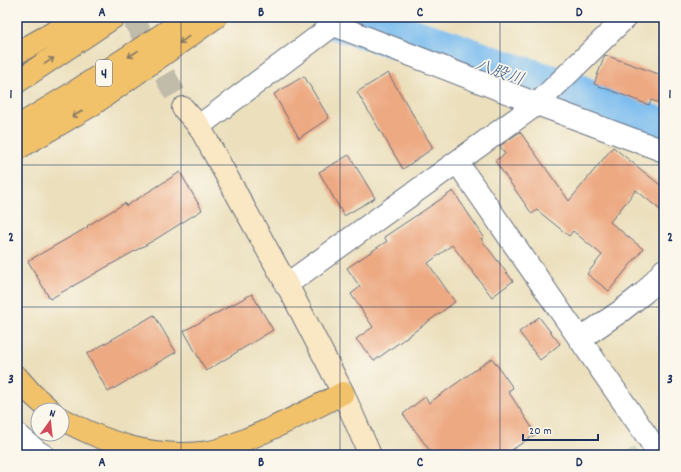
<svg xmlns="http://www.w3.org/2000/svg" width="681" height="472" viewBox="0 0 681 472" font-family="Dekko,'Klee One',sans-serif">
<rect width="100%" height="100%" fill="#fbf7ec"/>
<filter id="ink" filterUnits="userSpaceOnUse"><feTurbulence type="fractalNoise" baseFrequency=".025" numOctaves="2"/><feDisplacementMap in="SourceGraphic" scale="8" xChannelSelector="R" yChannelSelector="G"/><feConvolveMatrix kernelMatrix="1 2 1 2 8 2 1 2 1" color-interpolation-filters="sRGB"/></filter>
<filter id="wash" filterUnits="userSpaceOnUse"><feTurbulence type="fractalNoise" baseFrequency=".012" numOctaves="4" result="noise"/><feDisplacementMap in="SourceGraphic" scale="16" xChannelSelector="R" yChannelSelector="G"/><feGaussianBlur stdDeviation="0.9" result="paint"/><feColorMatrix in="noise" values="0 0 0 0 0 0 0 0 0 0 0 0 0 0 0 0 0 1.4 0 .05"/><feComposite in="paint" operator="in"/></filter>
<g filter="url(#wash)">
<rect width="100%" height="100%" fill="#ebdfbc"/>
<polygon fill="#8bb86f" stroke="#537466" points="635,447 641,455 625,455"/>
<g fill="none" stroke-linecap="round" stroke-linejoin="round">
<polyline stroke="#79bcef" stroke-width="45" points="334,17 436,48 505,73 570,93 622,117 664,131"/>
</g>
<g id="blocks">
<g fill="#eda982">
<polygon points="605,55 664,76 664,105 651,100 649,105 594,84"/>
<polygon points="388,73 433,148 403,169 357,92"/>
<polygon points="304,76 329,118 299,138 274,94"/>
<polygon points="520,132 569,201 613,147 664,188 664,213 636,190 610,222 643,249 609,291 587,274 602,255 573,231 569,236 537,210 532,214 495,161 505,154 500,146"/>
<polygon points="349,155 375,198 344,216 319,172"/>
<polygon points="180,172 202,210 156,239 50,299 28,261 88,227 87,226 125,203 126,206"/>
<polygon points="453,191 484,237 481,239 513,281 492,297 452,245 428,263 455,302 374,361 356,339 373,327 351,294 360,287 347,268 387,241 384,237"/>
<polygon points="252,294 273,330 206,371 184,331"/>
<polygon points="154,315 176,352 108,392 87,354"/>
<polygon points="539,317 560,344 540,360 519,332"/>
<polygon points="492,358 513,388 508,391 536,434 504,455 433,455 403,414 425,397 429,403"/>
</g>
</g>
</g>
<g filter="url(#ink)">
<use href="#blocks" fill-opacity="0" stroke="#646d7f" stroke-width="1"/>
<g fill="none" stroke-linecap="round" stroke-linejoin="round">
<polyline stroke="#c1bca9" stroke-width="22" stroke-dasharray="22 11" stroke-linecap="butt" points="132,17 183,108"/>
<defs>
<g id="street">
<polyline points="334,25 537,104 664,151"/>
<polyline points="199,126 344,17"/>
<polyline points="457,162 660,455"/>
<polyline points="286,285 537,104 626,17"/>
<polyline points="580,339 621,311 645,292 664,270"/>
<polyline points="17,434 38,452 43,455"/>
</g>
<polyline id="secondary" points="183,108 199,126 293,296 343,393 370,455"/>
<g id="highway">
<polyline points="17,53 81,17"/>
<polyline points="17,82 114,17"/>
<polyline points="17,127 73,93 189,17"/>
<polyline points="17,149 92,105 216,17"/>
<polyline points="17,377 32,394 50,410"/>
<path d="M 62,419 C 106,443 150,458 201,453 C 217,452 233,445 247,439 C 280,426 312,409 343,393"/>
</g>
</defs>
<use href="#street" stroke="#646d7f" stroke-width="24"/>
<use href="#secondary" stroke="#646d7f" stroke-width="24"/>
<use href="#highway" stroke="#646d7f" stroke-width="24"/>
<use href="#street" stroke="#fff" stroke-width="22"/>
<use href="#secondary" stroke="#fae7c3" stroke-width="22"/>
<use href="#highway" stroke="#f2c26a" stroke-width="22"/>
</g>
<defs><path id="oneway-shaft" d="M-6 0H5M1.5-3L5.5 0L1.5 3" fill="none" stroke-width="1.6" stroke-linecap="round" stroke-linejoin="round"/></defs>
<g stroke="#867864">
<use href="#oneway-shaft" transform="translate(184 40) rotate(144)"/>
<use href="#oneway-shaft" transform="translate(133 54) rotate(147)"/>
<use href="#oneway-shaft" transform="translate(49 61) rotate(-34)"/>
<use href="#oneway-shaft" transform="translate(77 114) rotate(150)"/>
</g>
</g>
<path fill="none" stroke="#1b2f5e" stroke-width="1" stroke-opacity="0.55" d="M 181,17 L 181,455M 340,17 L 340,455M 500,17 L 500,455M 17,165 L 664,165M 17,307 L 664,307"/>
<g text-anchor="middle" stroke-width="3.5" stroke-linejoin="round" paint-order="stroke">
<rect fill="#fbf7ec" stroke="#5e6b89" stroke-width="1" x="96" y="60" width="16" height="26" rx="3"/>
<g font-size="15" font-weight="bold" fill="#1b2f5e">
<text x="104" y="78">4</text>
</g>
<g font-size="17" font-style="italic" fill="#37598a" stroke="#fbf7ec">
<text transform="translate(500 71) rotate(19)" y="6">八股川</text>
</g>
</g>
<rect width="681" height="472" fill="none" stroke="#fbf7ec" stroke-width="44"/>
<g transform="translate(50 422) rotate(15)"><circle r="19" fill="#fbf7ec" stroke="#a1a7b3"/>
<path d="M0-3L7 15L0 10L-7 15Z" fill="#d1495b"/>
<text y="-6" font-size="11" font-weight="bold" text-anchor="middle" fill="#1b2f5e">N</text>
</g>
<path d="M523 434v6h75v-6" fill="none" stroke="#1b2f5e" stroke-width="2"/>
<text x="529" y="434" font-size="12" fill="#1b2f5e" stroke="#fbf7ec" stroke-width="3" paint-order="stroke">20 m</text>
<rect x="22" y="22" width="637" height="428" fill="none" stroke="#1b2f5e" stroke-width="1.5"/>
<g font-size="13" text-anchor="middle" font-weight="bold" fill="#1b2f5e">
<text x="102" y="16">A</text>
<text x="261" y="16">B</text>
<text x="420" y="16">C</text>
<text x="579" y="16">D</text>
<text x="11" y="98">1</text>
<text x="670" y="98">1</text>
<text x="11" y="241">2</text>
<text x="670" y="241">2</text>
<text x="11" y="383">3</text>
<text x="670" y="383">3</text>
<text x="102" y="466">A</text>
<text x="261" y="466">B</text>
<text x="420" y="466">C</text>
<text x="579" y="466">D</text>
</g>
</svg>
